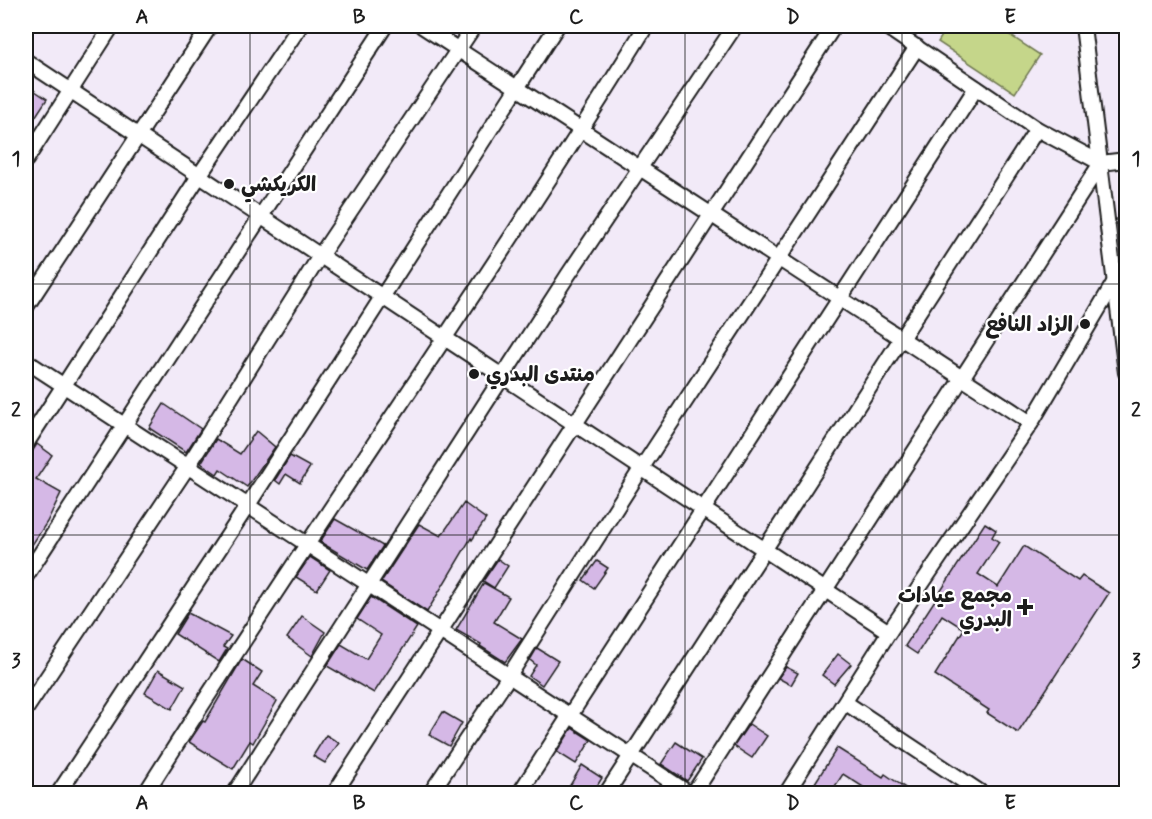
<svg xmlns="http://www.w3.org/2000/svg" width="1152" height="819" viewBox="0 0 1152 819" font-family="Mynerve,'Playpen Sans Arabic',sans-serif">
<rect width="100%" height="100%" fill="#f2eaf8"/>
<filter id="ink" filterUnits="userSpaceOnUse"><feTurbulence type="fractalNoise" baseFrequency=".0167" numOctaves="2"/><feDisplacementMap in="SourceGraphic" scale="12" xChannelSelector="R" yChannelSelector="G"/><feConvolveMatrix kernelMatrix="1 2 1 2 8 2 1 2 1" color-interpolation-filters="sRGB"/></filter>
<g filter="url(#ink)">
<polygon fill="#c5d68a" stroke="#707953" stroke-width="1.5" points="948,26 996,26 1040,55 1015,93 938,42"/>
<g fill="#d5b8e6" stroke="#1c1c1c" stroke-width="1.5">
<polygon points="26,85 47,99 26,131"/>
<polygon points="164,404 201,429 186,452 149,428"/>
<polygon points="256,431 275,447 247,487 220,469 217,474 201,463 216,439 240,454"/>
<polygon points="37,444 52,455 36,479 61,493 47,522 26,554 26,461"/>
<polygon points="290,456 310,467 300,483 286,474 280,484 275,480"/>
<polygon points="464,503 486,519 472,540 471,538 427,612 381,582 419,524 441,536"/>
<polygon points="335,519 383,546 367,570 320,542"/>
<polygon points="985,523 996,530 992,537 999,542 978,574 998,587 1024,546 1078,581 1082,576 1109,593 1018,733 987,713 989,710 935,675 964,629 942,615 917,654 905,646"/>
<polygon points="310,557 330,570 317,590 296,577"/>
<polygon points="498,559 508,566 494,588 483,581"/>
<polygon points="597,561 608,568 594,588 583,580"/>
<polygon points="484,583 509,597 494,622 522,639 505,662 480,646 481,644 456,630"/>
<polygon points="371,597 417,627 374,693 327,666 341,644 366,659 381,635 357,619"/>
<polygon points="188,613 231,636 223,647 227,649 219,662 175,634"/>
<polygon points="302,616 325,632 312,656 287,638"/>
<polygon points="537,648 558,661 542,685 529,676 536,665 530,660"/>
<polygon points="838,654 851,664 834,684 822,675"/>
<polygon points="242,659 262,672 253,686 277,701 253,743 250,741 233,769 189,742 203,721 205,722"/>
<polygon points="786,667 798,673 791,685 778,678"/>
<polygon points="158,670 185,686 172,709 145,693"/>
<polygon points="443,712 462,723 449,746 429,735"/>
<polygon points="749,724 767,736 752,758 734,746"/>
<polygon points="572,728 591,740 576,764 557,752"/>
<polygon points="326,735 339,743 325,763 313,756"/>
<polygon points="676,742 702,759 687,781 661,764"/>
<polygon points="837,748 883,777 885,774 914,794 874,794 843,774 830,794 808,794"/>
<polygon points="582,765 602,778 592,794 579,794 569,787"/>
</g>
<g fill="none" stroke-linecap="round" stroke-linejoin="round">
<defs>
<g id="minor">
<polyline points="422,26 1031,423"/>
<polyline points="885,26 1037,129 1101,163 1126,160"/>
<polyline points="1083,26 1126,373"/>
<polyline points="26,61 889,632"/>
<polyline points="26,160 112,26"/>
<polyline points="26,307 210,26"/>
<polyline points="26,361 690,794"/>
<polyline points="26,444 199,176 300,26"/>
<polyline points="26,576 385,26"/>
<polyline points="846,703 983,794"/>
<polyline points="26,709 188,466 320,256 474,26"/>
<polyline points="58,794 248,505 557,26"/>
<path d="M 145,794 C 308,535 486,285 646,26"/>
<polyline points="234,794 568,275 735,26"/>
<polyline points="334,794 834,26"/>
<polyline points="430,794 509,676 641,469 917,47"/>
<path d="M 519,794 C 671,558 822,322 976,88"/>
<polyline points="606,794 1037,129"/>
<polyline points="693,794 1101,163"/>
<polyline points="786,794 889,632 1031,423 1115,281"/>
</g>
</defs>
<use href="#minor" stroke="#1c1c1c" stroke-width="18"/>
<use href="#minor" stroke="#fff" stroke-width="14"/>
</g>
</g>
<path fill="none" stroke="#1c1c1c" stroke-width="1.5" stroke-opacity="0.55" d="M 250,26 L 250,794M 467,26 L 467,794M 685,26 L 685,794M 902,26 L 902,794M 26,284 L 1126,284M 26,535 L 1126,535"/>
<g fill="#1c1c1c" stroke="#fff" stroke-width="2">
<circle cx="229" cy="184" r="6"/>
<circle cx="1085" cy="324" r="6"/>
<circle cx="474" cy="374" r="6"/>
<path d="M1022 598h6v6h6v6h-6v6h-6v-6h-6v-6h6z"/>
</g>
<g text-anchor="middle" stroke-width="4.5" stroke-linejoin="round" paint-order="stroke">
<g font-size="21" font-weight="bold" fill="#1c1c1c" stroke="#fff" text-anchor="start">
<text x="241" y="191">الكريكشي</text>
<text x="1073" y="331" text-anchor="end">الزاد النافع</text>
<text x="486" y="381">منتدى البدري</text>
<text x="1012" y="602" text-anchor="end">مجمع عيادات<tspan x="1012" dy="24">البدري</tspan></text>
</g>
</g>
<rect width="1152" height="819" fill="none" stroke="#fff" stroke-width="66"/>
<rect x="33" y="33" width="1086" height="753" fill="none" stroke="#1c1c1c" stroke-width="2"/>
<g font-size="20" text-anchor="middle" font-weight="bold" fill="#1c1c1c">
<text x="142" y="23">A</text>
<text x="359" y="23">B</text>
<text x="576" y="23">C</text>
<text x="793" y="23">D</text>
<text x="1010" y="23">E</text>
<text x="16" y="165">1</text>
<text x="1136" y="165">1</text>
<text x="16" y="416">2</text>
<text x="1136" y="416">2</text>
<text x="16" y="667">3</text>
<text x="1136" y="667">3</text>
<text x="142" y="809">A</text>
<text x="359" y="809">B</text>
<text x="576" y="809">C</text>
<text x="793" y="809">D</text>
<text x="1010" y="809">E</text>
</g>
</svg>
